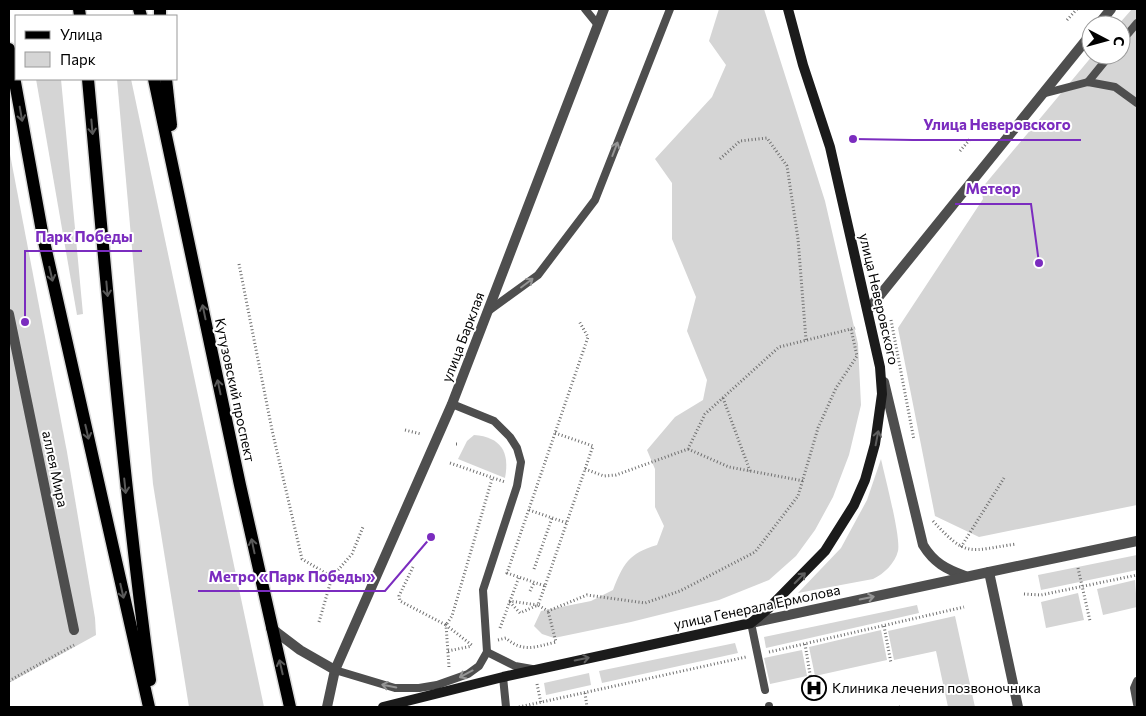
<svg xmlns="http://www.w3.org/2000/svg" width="1146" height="716" viewBox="0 0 1146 716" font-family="Commissioner,sans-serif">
<rect width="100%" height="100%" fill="#fff"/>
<g fill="#d5d5d5">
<path d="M 719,9 L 764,9 L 825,201 L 858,344 L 861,405 L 849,455 L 833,497 L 815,530 L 796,556 L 769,580 L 719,600 L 631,622 L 554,638 L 542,634 L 534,626 L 541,611 L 591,601 L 613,590 C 623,564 629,553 657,545 L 664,526 L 655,507 L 655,469 L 647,450 L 675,417 L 703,400 L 707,380 L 687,331 L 696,297 L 672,239 L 672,183 L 655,159 L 712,97 L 726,65 L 709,41 Z"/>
<polygon points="1132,9 1137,9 1137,505 979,537 935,516 898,328 983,199 981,189 1093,55 1121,55 1121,25 1118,25"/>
<polygon points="36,79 61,79 83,314 77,315"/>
<polygon points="117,79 131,79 264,707 189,707 153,484"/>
<polygon points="9,149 67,452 95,618 96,635 9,683"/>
<path d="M 474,435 C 501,437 510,452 505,478 L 458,459 L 467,441 Z"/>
<path d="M 881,459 C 885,477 901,537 898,551 C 895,563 884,574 873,579 L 798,593 L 841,548 L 867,500 Z"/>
<polygon points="1137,555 1137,570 1041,590 1038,575"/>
<polygon points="1135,580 1137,607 1103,615 1097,589"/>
<polygon points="1078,593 1084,620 1046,628 1041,602"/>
<polygon points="917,605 919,613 766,648 764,637"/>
<polygon points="955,616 975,707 948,707 936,651 894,660 888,631"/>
<polygon points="881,630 887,660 815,676 809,647"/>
<polygon points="735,643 738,653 602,683 599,671"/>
<polygon points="802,650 807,676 770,684 764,658"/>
<polygon points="589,673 591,685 546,695 544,683"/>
</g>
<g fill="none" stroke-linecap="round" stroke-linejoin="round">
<defs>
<g id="primary">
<polyline points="79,9 80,16"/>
<polyline points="139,9 141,16"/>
<polyline points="160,9 160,16"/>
<polyline points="9,49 43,237 149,707"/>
<path d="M 88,79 C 106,280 123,480 150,680"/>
<polyline points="154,79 240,485 290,707"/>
<polyline points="166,79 171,125"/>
</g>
</defs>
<use href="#primary" stroke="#dbdbdb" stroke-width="15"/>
<g stroke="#707070" stroke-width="3" stroke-dasharray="1 2.5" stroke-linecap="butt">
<polyline points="1067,20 1077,9"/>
<polyline points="960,151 971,138"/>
<polyline points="720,159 740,141 767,138 787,166 798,239 806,340"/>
<polyline points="239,264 272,430 302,559 332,577"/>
<polyline points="891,320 914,440"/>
<polyline points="723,398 750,471"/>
<polyline points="405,430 421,434"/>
<polyline points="555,433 593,446 545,586 507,573 588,337 579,321"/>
<polyline points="456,444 458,444"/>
<polyline points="688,449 729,467 804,481"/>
<polyline points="450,463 505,482"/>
<polyline points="585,469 604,476 616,475 688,449 705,414 779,347 855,328"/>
<polyline points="529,510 567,523"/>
<path d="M 933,521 C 967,558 968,551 1016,544"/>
<polyline points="961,547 1004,478"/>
<polyline points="413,567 399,596 400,601 446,625 452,616 492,479"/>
<polyline points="1078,568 1090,621"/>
<polyline points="534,569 552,518"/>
<polyline points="545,586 538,605 548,611 587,595 645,603 680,591 755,552 798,496 818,428 836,388 857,356 851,329"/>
<polyline points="530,591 534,583"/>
<polyline points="1024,594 1041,595 1137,575"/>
<polygon points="509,601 538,605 520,613"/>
<polyline points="319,622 332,577 352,554 363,527"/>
<polyline points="884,626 891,663"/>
<polyline points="500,628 519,577"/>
<path d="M 498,640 L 506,638 C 523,653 535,647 556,642 L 548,611"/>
<polyline points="805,644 811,680"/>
<polyline points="448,651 472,646"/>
<polyline points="769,652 964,607"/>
<polyline points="449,667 446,625 473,646"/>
<polyline points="9,681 74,645"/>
<polyline points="537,684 541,703"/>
<polyline points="585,693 587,707"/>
<polyline points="519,707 746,657"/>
<polyline points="900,707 901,705"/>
</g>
<g stroke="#4e4e4e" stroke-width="8">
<polyline points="585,9 598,25"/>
<polyline points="1121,42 1137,23"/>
<polyline points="1088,82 1110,55"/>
<polyline points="1042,94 1088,82 1115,87 1137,103"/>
<polyline points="487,312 538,275 595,200 670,9"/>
<polyline points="751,623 765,690"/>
<polyline points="487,652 515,666 532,669"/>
<polyline points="335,670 395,688 419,688 437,685 468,674 479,666 487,652 483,590 517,486 521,462 517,448 510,437 494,421 452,404"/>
<polyline points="503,677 506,707"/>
<polyline points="1137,681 1134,688 1137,704"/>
<polyline points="769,706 769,707"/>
</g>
<polyline stroke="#4e4e4e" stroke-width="10" points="9,314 74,630"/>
<g stroke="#4e4e4e" stroke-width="10">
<polyline points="1098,25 1111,9"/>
<polyline points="868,310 1091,34"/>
<polyline points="989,572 1137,541"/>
<polyline points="327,707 335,670"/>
</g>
<g stroke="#4e4e4e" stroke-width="10">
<path d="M 884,382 L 923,545 C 934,563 946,569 965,576"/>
<polyline points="751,623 989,572 1018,707"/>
<polyline points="271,628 300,650 335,670 452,404 604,9"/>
</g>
<polyline stroke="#1b1b1b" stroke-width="10" points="383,707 503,677 751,623 769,608 825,551 854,505 865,480 875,444 882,394 880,367 830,147 803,65 788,9"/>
<use href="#primary" stroke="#000" stroke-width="12"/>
</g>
<defs><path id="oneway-shaft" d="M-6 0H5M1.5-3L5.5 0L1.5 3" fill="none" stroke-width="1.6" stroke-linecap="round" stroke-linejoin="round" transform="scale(1.25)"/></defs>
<g stroke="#595959">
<use href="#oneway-shaft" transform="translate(21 114) rotate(80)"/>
<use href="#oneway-shaft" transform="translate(92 127) rotate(85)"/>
<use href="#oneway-shaft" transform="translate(51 274) rotate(77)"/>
<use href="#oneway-shaft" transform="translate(107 289) rotate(85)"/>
<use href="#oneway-shaft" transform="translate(204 312) rotate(-102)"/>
<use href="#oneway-shaft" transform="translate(219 387) rotate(-102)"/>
<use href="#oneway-shaft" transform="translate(87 432) rotate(77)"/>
<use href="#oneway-shaft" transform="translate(125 486) rotate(84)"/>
<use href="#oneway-shaft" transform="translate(253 546) rotate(-102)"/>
<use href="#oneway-shaft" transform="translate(122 591) rotate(77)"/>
<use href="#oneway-shaft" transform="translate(281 667) rotate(-103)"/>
</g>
<g stroke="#959595">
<use href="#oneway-shaft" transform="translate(615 149) rotate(-69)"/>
<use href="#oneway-shaft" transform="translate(527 283) rotate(-37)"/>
<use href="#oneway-shaft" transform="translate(867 598) rotate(-12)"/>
<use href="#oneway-shaft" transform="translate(466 674) rotate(152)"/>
<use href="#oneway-shaft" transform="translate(389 686) rotate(-169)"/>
</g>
<g stroke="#5f5f5f">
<use href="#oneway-shaft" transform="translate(877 438) rotate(-79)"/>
<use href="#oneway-shaft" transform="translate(800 578) rotate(-45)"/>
<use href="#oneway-shaft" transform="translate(582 659) rotate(-12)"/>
</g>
<defs>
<symbol id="hospital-ring" viewBox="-11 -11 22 22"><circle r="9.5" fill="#fff" stroke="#000" stroke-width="1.5"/><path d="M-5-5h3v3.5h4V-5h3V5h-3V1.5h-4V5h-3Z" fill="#000"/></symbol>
</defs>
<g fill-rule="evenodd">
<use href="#hospital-ring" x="800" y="674" width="28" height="28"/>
</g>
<g text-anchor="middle" stroke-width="4" stroke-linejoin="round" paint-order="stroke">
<g font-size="14" fill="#000" stroke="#fff">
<text transform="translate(879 299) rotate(77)" y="5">улица Неверовского</text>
<text transform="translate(463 337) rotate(-69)" y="5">улица Барклая</text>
<text transform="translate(235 390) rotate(78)" y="5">Кутузовский проспект</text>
<text transform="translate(55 469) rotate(78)" y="5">аллея Мира</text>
<text transform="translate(757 607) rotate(-12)" y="5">улица Генерала Ермолова</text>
</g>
<g font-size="14" fill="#000" stroke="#fff" text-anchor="start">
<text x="832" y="693">Клиника лечения позвоночника</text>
</g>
</g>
<path fill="none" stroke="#7b2cbf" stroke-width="2" d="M853 139L913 140H1081M1039 263L1031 204H955M25 322L25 251H142M431 537L385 591H198"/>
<g fill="#7b2cbf" stroke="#fff" stroke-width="2">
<circle cx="853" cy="139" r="5"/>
<circle cx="1039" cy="263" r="5"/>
<circle cx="25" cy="322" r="5"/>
<circle cx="431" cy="537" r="5"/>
</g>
<g font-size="15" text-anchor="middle" font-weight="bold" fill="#7b2cbf" stroke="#fff" stroke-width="4" stroke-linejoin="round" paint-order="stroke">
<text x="997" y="130">Улица Неверовского</text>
<text x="993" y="194">Метеор</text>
<text x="84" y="242">Парк Победы</text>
<text x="292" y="582">Метро «Парк Победы»</text>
</g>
<rect width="1146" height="716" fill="none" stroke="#000000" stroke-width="20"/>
<rect x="15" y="15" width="162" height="65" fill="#ffffff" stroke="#999999"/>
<rect x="25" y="31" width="25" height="8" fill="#000000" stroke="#999999"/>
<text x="60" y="40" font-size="15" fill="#000000">Улица</text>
<rect x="25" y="52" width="25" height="15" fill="#d5d5d5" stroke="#999999"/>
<text x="60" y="65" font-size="15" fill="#000000">Парк</text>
<g transform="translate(1106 40) rotate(96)"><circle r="24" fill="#ffffff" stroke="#999999"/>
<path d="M0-4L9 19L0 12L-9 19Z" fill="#000000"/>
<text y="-8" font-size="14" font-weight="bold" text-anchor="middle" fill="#000000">С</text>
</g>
</svg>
